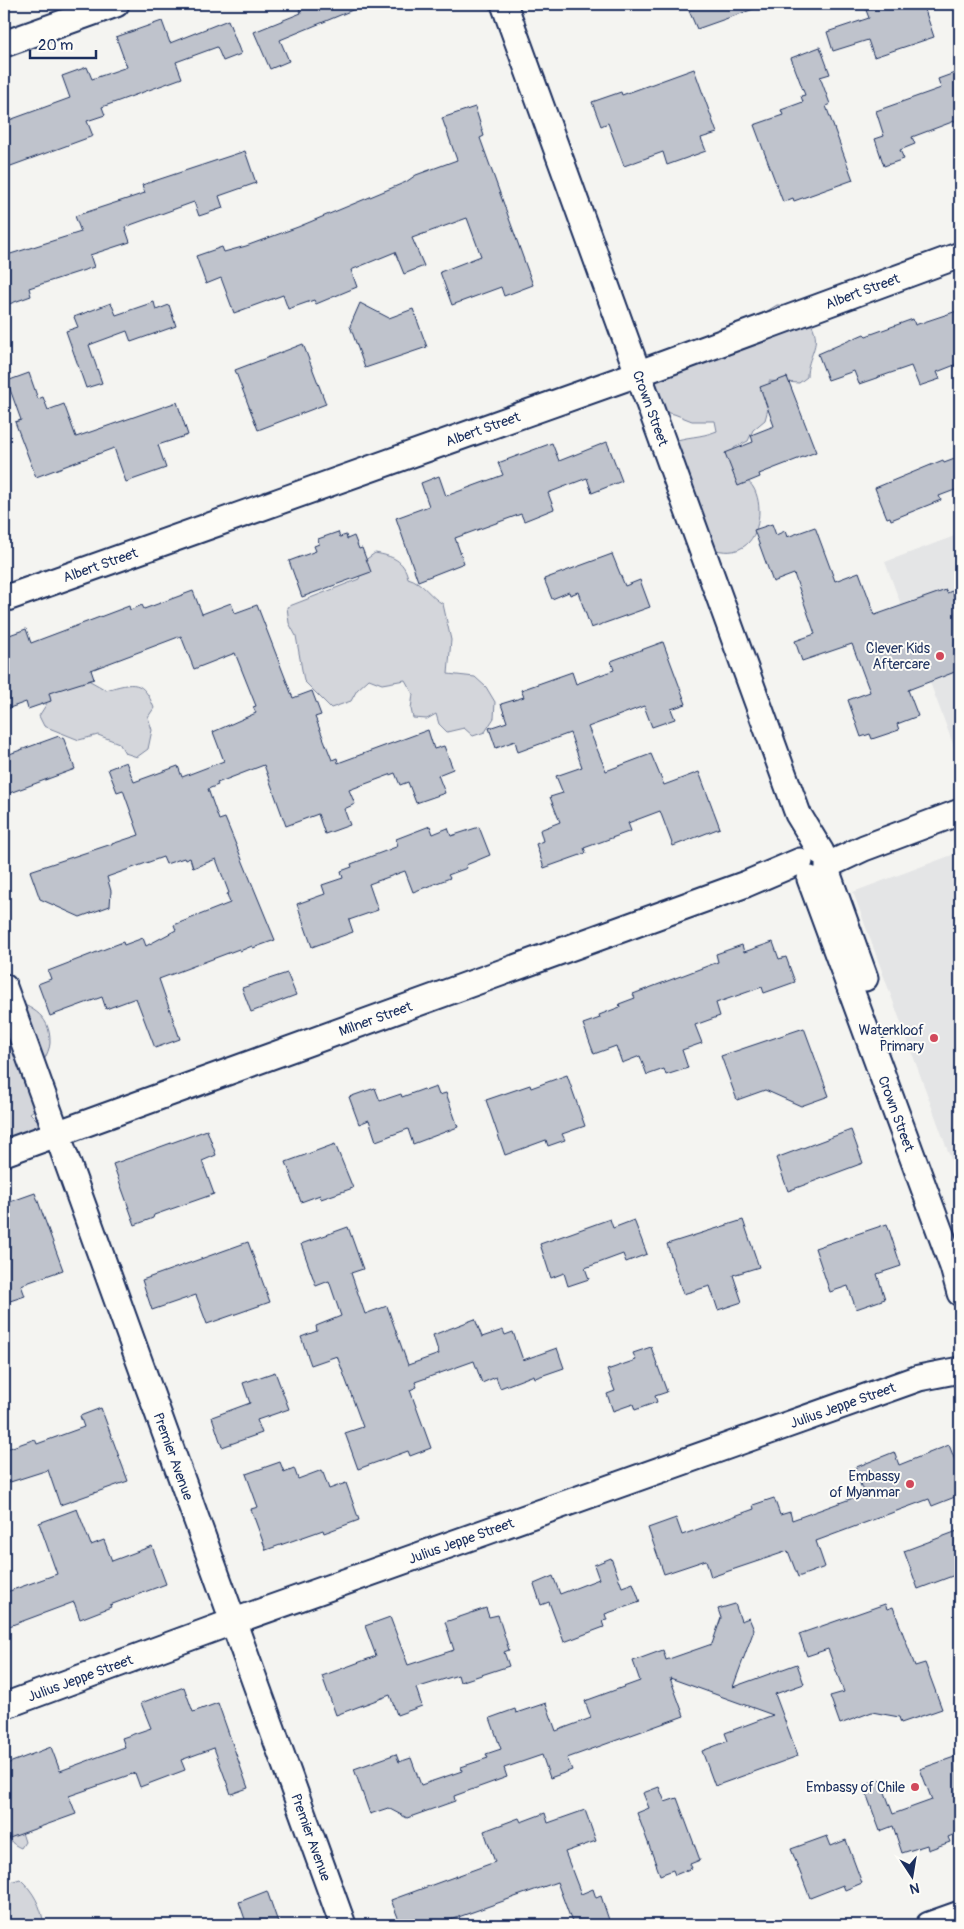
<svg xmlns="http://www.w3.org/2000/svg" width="964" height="1929" viewBox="0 0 964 1929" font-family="Pangolin,sans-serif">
<rect width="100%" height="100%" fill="#f4f4f1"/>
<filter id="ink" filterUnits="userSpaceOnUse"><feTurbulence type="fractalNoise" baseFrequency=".02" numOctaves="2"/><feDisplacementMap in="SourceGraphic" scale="10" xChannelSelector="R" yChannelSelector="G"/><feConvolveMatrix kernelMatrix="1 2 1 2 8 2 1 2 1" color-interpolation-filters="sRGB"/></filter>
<g filter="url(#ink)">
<g fill="#e4e5e6">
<polygon points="960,534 960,750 956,752 885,562"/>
<polygon points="960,852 960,1184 853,892"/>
</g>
<g fill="#d4d6db" stroke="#78829c">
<path d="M 777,305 L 792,306 L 798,323 L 812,325 C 822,347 807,355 807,377 L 799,383 L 769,381 L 771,398 L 765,420 L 753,430 L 748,441 L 734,448 L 738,474 C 743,478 750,482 753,487 C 763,503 761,536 743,547 C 731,555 718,550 705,548 L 671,442 C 687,436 700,438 717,431 L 715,421 L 692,421 L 674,414 L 659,411 L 649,383 Z"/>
<path d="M 375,553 C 392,556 404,560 408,578 C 423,582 430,597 443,604 L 451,640 L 448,674 L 475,677 L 486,687 L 495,702 L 494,718 L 485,732 L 473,736 L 464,728 L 447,732 L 439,724 L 436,714 L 427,719 L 413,718 L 411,709 L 413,694 L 405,680 L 382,684 L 369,679 L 357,690 L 351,701 L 331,708 L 304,681 L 296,636 L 289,623 L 287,607 L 359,579 L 364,561 Z"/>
<path d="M 69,669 L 106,690 C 134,682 143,679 154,708 L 148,717 L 152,730 L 148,749 L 137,757 L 125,753 L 119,743 L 98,735 L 79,740 L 44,726 L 39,716 L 46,705 L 48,679 Z"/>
<path d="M 4,998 C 28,1005 51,1013 50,1043 C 50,1052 37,1073 32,1083 L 42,1104 L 30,1113 L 38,1121 L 38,1129 L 4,1141 Z"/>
<path d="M 4,1803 L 9,1804 L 19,1823 L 25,1842 L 21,1848 C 1,1840 4,1821 4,1803 Z"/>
<path d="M 20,1879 C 34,1892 41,1906 44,1925 L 4,1925 L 4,1884 Z"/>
</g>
<g fill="#bfc3cc" stroke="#1b2f5e">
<polygon points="297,4 367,4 280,40 289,61 270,69 254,32 301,13"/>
<polygon points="686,4 761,4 762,6 697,29"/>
<polygon points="885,4 923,4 934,37 874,57 868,40 833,51 827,32 869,18 866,10"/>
<polygon points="228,20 241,54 223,61 217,47 176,62 182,78 102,107 105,115 87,121 93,136 8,167 4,156 4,122 70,98 62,76 87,67 92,79 127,67 116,37 162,21 170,43"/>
<polygon points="820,47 830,74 820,77 830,104 826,106 853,180 794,201 793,198 783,202 754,125 783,115 781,110 803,102 801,96 805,95 791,58"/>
<polygon points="694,69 717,133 701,138 706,151 667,165 663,152 624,166 608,123 601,126 592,102 621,92 622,95"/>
<polygon points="960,71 960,119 912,137 915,144 900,150 904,159 884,166 875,139 884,136 876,111 941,88 938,79"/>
<polygon points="475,107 484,136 480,138 533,285 504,296 501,287 452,305 440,272 481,256 467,218 412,238 424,266 404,274 395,252 351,270 357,287 316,304 314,300 288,309 283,295 234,313 221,278 206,284 196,256 222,247 224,252 246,246 298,227 406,182 416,175 457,160 442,118"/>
<polygon points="245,151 256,183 219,196 223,208 199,216 194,202 125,227 130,242 90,255 94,267 29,288 31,296 9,304 4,289 4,256 81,232 75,216 145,193 142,185"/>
<polygon points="154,302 156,310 169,305 176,326 131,342 127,331 89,345 102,383 86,388 66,331 78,327 74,317 111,303 116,315"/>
<polygon points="360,303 389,318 413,309 427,347 365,368 350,326"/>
<polygon points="960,310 960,363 937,372 940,379 919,386 911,366 859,384 854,371 828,380 818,354 864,334 866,336 913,319 915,325"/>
<polygon points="303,344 326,404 258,430 235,370"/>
<polygon points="29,373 38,399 43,397 48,410 64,404 76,437 177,402 188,435 158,445 166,468 126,482 114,448 36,477 15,422 21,420 7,381"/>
<polygon points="787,377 816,452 759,474 760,477 738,486 725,453 753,442 751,435 774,426 760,387"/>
<polygon points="607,442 622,481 592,493 587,478 548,493 554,509 524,521 521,514 455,538 464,563 418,581 396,518 429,506 421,483 439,476 446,496 503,475 498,463 552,443 559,461"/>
<polygon points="960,457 960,488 939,496 941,500 891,520 890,517 887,518 875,488 943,460 944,463"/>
<polygon points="772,524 776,535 785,531 787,537 815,527 835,581 859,572 875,615 946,590 947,593 952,591 960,612 960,670 908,690 918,716 897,724 899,730 872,739 870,734 861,737 848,700 870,692 852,644 802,661 795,641 815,634 794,574 773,582 754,530"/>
<polygon points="338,532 340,537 346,535 347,539 354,536 359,549 362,548 371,572 302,597 289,561 316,551 314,546 319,544 318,539"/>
<polygon points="612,554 625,586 640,580 650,607 591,628 578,592 570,595 569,592 552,599 544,579"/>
<polygon points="193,591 202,614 231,603 235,613 257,605 293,698 312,691 321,715 315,717 332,760 337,758 338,763 428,730 434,749 444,746 453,769 438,775 445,793 416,803 408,782 400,785 395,773 349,790 355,804 344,809 350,825 325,834 318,814 286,826 264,765 217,783 218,785 208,789 219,820 225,818 275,940 253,948 252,946 240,951 239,949 159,979 180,1039 155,1048 136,998 106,1009 102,997 50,1016 38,984 51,979 48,971 123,942 124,945 143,938 146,946 176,930 174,925 230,903 227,894 229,893 216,859 193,868 190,858 185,860 184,858 166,864 163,857 107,877 111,891 110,906 80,917 40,899 30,871 139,835 123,790 117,792 108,769 126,762 134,782 178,766 182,777 224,761 213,732 256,713 253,707 256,706 235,653 194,669 181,636 91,670 94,679 49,693 51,701 28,709 26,702 4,710 4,637 26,629 31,643 129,606 130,610 142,605 144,609"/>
<polygon points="663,642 686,704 671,709 675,719 652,727 644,706 588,727 606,771 651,754 664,785 699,772 720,828 673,846 660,811 628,823 631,831 584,848 586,853 544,868 536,844 543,841 540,830 560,822 550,797 563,793 556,776 582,767 570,733 518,752 515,741 496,748 489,728 507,722 501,704 524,697 521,690 572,672 576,684 614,670 611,661"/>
<polygon points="59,736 60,738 63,737 75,769 4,795 4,756"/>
<polygon points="430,826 433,834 448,828 451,836 479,827 490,855 466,865 467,868 448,875 450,878 413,892 405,871 369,884 378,910 349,920 353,932 312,947 297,904 325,894 322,885 343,878 341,871 352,867 351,864 396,847 398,846 396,839"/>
<polygon points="773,942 779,959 786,957 795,982 764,993 762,987 716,1003 720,1016 695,1025 702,1043 682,1050 688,1068 666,1075 664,1069 647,1075 640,1056 622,1063 616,1046 594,1054 583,1024 600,1018 599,1015 620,1007 619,1004 635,998 633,994 718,962 716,954 742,945 744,952"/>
<polygon points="287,973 296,995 251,1012 242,988"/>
<polygon points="804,1028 829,1096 801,1106 765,1090 737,1100 721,1056"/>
<polygon points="567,1075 585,1126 562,1134 565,1140 548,1146 546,1140 505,1155 486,1100 530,1085 531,1088"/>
<polygon points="436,1087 439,1095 446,1093 458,1127 413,1144 408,1129 376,1141 369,1120 359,1124 349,1097 375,1088 380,1101 401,1094 402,1097 424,1089 425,1091"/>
<polygon points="207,1130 216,1155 202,1161 214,1194 154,1215 153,1218 135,1225 113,1164"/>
<polygon points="851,1130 863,1163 788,1191 776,1158"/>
<polygon points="335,1144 353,1188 321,1199 320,1195 301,1202 286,1162"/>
<polygon points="35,1193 63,1270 21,1285 25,1296 4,1303 4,1204"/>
<polygon points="610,1219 613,1228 634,1220 647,1254 626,1262 623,1254 585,1268 589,1279 568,1286 564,1273 551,1278 540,1244"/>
<polygon points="743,1220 759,1267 733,1275 742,1302 718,1310 710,1286 683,1294 667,1244"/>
<polygon points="887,1224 901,1266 877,1274 885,1299 856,1309 848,1286 830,1292 815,1248"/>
<polygon points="348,1227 363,1269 351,1273 365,1314 387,1306 408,1365 439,1354 433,1335 475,1319 482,1337 503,1330 505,1335 513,1332 523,1360 557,1348 564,1368 535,1378 534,1375 500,1388 496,1377 482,1383 474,1361 415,1382 417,1387 410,1390 431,1448 410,1456 408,1451 358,1469 345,1433 363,1427 337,1356 311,1365 301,1337 317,1331 316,1326 341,1316 329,1281 316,1286 301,1244"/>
<polygon points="248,1242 270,1302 207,1324 196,1295 152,1310 142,1280"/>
<polygon points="651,1347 667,1392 655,1396 657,1402 635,1410 633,1404 613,1411 607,1394 615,1391 607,1370 636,1360 633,1353"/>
<polygon points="275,1372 289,1409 257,1420 262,1433 222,1447 212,1417 250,1403 243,1383"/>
<polygon points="101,1408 128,1481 60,1505 48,1470 4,1484 4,1450 35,1439 37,1444 84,1427 80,1416"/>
<polygon points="949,1445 960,1473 960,1495 932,1506 929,1499 816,1541 825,1567 798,1577 788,1551 711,1577 706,1560 664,1574 648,1528 676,1518 682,1535 754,1509 753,1505 774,1498 780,1515 790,1512 792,1520 864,1494 854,1468 894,1452 899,1465"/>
<polygon points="280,1462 284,1472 294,1468 298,1479 322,1470 329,1489 346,1483 359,1520 324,1533 323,1530 266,1550 251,1509 258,1507 246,1474"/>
<polygon points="77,1509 91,1545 104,1540 112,1561 152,1546 166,1584 110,1605 111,1607 80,1619 74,1602 4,1628 4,1593 57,1574 39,1523"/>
<polygon points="960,1530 960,1583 958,1584 955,1575 918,1589 904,1551"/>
<polygon points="611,1558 622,1587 633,1583 640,1602 605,1614 607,1620 602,1621 604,1627 564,1642 549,1602 541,1605 534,1584 553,1576 560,1594 599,1579 594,1565"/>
<polygon points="735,1604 741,1621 749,1618 754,1630 733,1687 797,1664 804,1684 775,1694 798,1756 715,1786 702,1751 728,1741 725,1733 773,1715 670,1678 684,1716 567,1758 572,1770 550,1778 542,1755 504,1768 507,1777 454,1796 455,1801 407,1818 388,1808 370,1814 354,1769 396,1754 399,1762 411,1758 421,1785 462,1771 461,1767 488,1758 486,1754 501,1749 490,1718 515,1709 516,1713 546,1703 556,1731 591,1718 585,1701 640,1681 633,1661 663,1650 666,1660 712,1644 721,1618 718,1609"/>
<polygon points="885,1604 887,1609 893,1607 915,1666 925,1663 942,1709 901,1723 899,1717 872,1712 840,1724 830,1696 844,1692 828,1649 807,1656 799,1634"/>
<polygon points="486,1608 489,1617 498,1615 509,1650 504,1652 509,1666 460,1682 458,1675 416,1688 422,1706 397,1715 390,1695 336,1715 322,1676 376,1656 365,1626 390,1617 408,1665 454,1650 445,1622"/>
<polygon points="184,1687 193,1712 218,1703 248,1788 231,1794 214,1748 181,1760 185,1770 140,1787 135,1773 69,1796 76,1814 4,1840 4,1765 51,1747 60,1771 125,1747 122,1738 151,1728 141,1703"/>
<polygon points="960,1755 960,1832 948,1837 950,1842 928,1850 927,1845 902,1853 893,1826 880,1831 863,1785 880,1779 893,1814 932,1800 920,1769"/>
<polygon points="659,1787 665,1802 677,1798 700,1860 690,1864 692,1868 675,1875 673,1870 660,1875 637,1813 649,1808 643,1793"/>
<polygon points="585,1810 596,1841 565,1852 581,1894 593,1889 596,1898 601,1896 609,1920 605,1921 606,1925 573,1925 557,1882 436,1925 401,1925 391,1900 495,1862 484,1831 519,1818 521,1822 545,1813 548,1823"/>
<polygon points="827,1836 831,1846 846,1840 862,1883 845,1890 843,1885 810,1898 791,1849"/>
<polygon points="267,1891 279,1925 247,1925 239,1902"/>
</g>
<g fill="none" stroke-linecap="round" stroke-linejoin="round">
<defs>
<g id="street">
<path id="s1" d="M 504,4 L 798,814 L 821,852"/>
<polyline points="4,44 116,4"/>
<path id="s2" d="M 4,599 L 637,374 L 960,255"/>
<polyline points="828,865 864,848 960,812"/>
<polyline points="827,872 865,978"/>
<path id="s3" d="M 810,879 L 953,1267 L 960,1293"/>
<path id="s4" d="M 4,987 L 343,1925"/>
<path id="s5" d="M 4,1153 L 746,884 L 800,861"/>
<path id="s6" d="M 4,1706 L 232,1622 L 919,1378 L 960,1370"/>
<polyline points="929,1925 960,1914"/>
</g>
</defs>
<use href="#street" stroke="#1b2f5e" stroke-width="29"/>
<use href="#street" stroke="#fdfcf7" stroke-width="25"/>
</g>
</g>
<g fill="#d1495b" stroke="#fdfcf7" stroke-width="2">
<circle cx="940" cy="656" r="5"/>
<circle cx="934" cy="1038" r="5"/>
<circle cx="910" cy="1484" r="5"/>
<circle cx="915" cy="1787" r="5"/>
</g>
<g text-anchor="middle" stroke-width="4" stroke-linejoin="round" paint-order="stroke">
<g font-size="14" fill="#1b2f5e" stroke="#fdfcf7">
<text dy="5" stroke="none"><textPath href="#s2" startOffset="912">Albert Street</textPath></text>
<text dy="5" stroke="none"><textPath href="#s1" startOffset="430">Crown Street</textPath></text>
<text dy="5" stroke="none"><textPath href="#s2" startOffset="508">Albert Street</textPath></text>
<text dy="5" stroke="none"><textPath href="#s2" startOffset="102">Albert Street</textPath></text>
<text dy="5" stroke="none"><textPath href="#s5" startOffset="395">Milner Street</textPath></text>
<text dy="5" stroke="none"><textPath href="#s3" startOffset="250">Crown Street</textPath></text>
<text dy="5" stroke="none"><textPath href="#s6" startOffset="891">Julius Jeppe Street</textPath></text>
<text dy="5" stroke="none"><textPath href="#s4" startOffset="499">Premier Avenue</textPath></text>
<text dy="5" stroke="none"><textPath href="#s6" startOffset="486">Julius Jeppe Street</textPath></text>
<text dy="5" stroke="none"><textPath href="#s6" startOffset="81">Julius Jeppe Street</textPath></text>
<text dy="5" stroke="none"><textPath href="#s4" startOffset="904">Premier Avenue</textPath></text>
</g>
<g font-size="14" fill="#1b2f5e" stroke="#fdfcf7" text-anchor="end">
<text x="930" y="653">Clever Kids<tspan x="930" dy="16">Aftercare</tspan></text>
<text x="924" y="1035">Waterkloof<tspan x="924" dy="16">Primary</tspan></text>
<text x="900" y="1481">Embassy<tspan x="900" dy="16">of Myanmar</tspan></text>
<text x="905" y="1792">Embassy of Chile</text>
</g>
</g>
<rect width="964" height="1929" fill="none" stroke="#fdfcf7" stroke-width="20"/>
<rect x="10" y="10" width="944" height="1909" fill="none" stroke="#1b2f5e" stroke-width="2" filter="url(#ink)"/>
<g transform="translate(912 1876) rotate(168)" stroke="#fdfcf7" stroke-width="4" paint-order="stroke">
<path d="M0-4L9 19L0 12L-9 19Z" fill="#1b2f5e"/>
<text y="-8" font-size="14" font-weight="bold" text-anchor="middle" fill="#1b2f5e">N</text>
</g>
<path d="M30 50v8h66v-8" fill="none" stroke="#1b2f5e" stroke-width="2.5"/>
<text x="38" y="50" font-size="15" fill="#1b2f5e" stroke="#fdfcf7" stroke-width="4" paint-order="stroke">20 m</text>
</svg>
